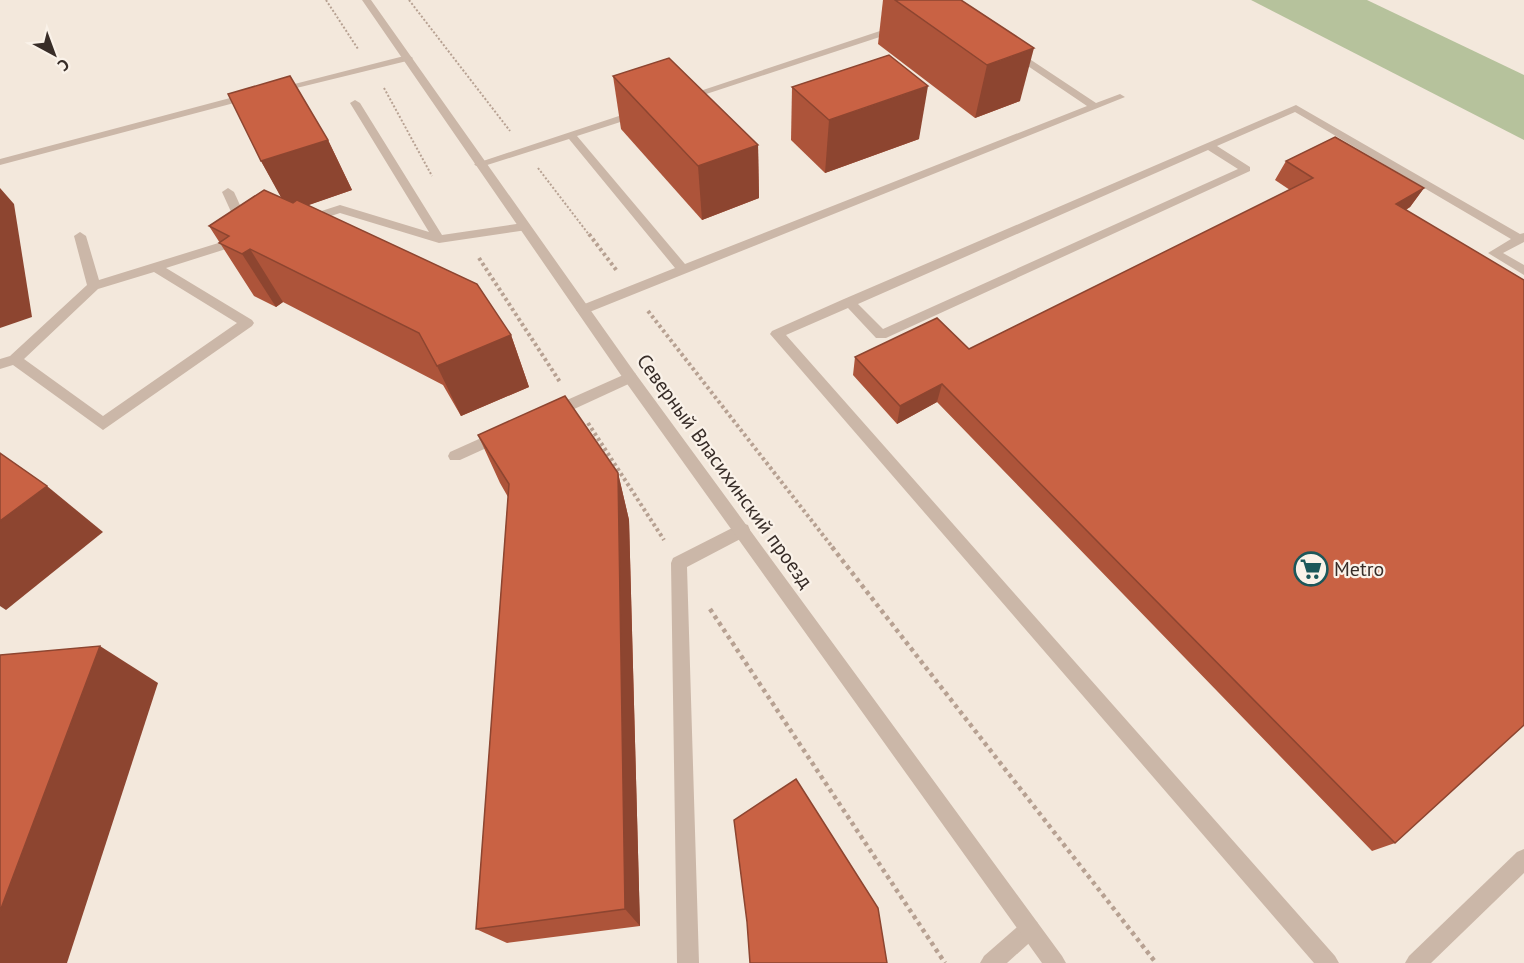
<svg xmlns="http://www.w3.org/2000/svg" width="1524" height="963" viewBox="0 0 1524 963" font-family="'PT Sans',sans-serif">
<rect width="100%" height="100%" fill="#f3e8dc"/>
<polygon fill="#b6c29c" points="1251,0 1367,0 1524,75 1524,140"/>
<g fill="none" stroke-linecap="round" stroke-linejoin="round">
<g stroke="#b7a192" stroke-width="2" stroke-dasharray="2 2" stroke-linecap="butt">
<polyline points="326,0 358,49"/>
<polyline points="409,0 510,131"/>
<polyline points="384,88 432,176"/>
<polyline points="538,168 590,236"/>
</g>
<g stroke="#b7a192" stroke-width="4" stroke-dasharray="3 3" stroke-linecap="butt">
<polyline points="589,234 617,271"/>
<polyline points="479,258 560,382"/>
<polyline points="648,311 833,548"/>
<polyline points="588,423 664,540"/>
</g>
<g stroke="#b7a192" stroke-width="4.5" stroke-dasharray="4 4" stroke-linecap="butt">
<polyline points="832,547 1156,963"/>
<polyline points="710,609 945,963"/>
</g>
<g fill="#cbb7a8" fill-rule="evenodd">
<polygon points="898,25 903,28 901,30 688,100 679,98"/>
<polygon points="1010,50 1016,50 1096,103 1120,94 1125,97 582,315 576,310 577,307 675,268 569,139 484,166 476,166 474,164 634,111 642,111 642,115 577,136 685,264 1087,106 1010,54"/>
<polygon points="408,55 413,58 411,60 276,93 271,90"/>
<polygon points="249,93 253,94 253,98 0,165 0,159"/>
<polygon points="355,100 360,103 442,235 523,223 529,227 527,230 439,243 340,213 307,224 303,223 303,217 340,205 429,232 350,103"/>
<path d="M 1296,105 L 1520,234 L 1524,233 L 1524,242 L 1503,253 L 1524,265 L 1524,275 L 1488,253 L 1511,239 L 1295,112 L 1217,146 L 1250,167 L 1250,171 L 886,338 L 876,338 L 848,308 L 786,335 L 1335,956 L 1339,963 L 1314,963 L 770,334 L 772,331 L 844,299 ZM 1208,150 L 1238,169 L 883,329 L 858,304 Z"/>
<polygon points="228,188 234,192 250,227 248,230 244,231 238,227 222,192"/>
<path d="M 80,232 L 86,236 L 99,280 L 241,236 L 247,240 L 245,243 L 166,268 L 252,320 L 254,323 L 252,326 L 103,430 L 13,365 L 0,369 L 0,359 L 10,356 L 87,285 L 74,236 ZM 154,272 L 237,323 L 103,416 L 24,359 L 98,289 Z"/>
<polygon points="630,372 635,373 637,377 635,381 559,416 549,416 547,412 549,408"/>
<polygon points="499,430 504,432 506,436 504,440 460,460 450,460 448,456 450,452"/>
<polygon points="742,523 748,525 750,530 748,535 687,567 699,963 677,963 671,563 673,558"/>
<polygon points="1524,849 1524,873 1431,963 1405,963 1409,956 1517,852"/>
<polygon points="1030,919 1037,922 1040,929 1037,936 1007,963 980,963 984,956 1023,922"/>
</g>
<polygon fill="#cbb7a8" fill-rule="evenodd" points="362,0 371,0 635,373 1062,956 1066,963 1042,963 625,381"/>
</g>
<g fill="#ad543a">
<polygon points="883,0 961,0 1020,101 975,118 878,44"/>
<polygon points="613,76 758,145 759,198 702,220 621,129"/>
<polygon points="792,87 919,139 825,173 791,140"/>
<polygon points="328,140 352,190 308,205 511,335 529,387 461,416 443,385 283,302 276,307 254,296 209,226 282,198 261,161"/>
<polygon points="1286,161 1424,188 1410,207 1406,210 1395,843 1372,851 937,402 897,424 853,375 855,357 969,349 1290,190 1275,180"/>
<polygon points="478,435 618,473 629,520 640,926 507,943 476,929 508,497 500,483"/>
</g>
<g fill="#8d4530">
<polygon points="1034,48 1020,101 975,118 987,65"/>
<polygon points="928,86 919,139 825,173 829,120"/>
<polygon points="328,140 352,190 289,212 261,161"/>
<polygon points="758,145 759,198 702,220 698,166"/>
<polygon points="0,188 14,204 32,317 0,328"/>
<polygon points="1424,188 1410,207 1382,223 1396,204"/>
<polygon points="250,249 283,302 276,307 242,254"/>
<polygon points="511,335 529,387 461,416 437,366"/>
<polygon points="942,384 937,402 897,424 900,406"/>
<polygon points="618,473 629,520 640,926 625,909"/>
<polygon points="47,486 103,532 6,610 0,606 0,521"/>
<polygon points="100,646 158,683 67,963 0,963 0,911"/>
</g>
<g fill="#c96244" stroke="#8d4530" stroke-width="1.5">
<polygon points="895,0 961,0 1034,48 987,65"/>
<polygon points="889,55 928,86 829,120 792,87"/>
<polygon points="669,58 758,145 698,166 613,76"/>
<polygon points="290,76 328,140 261,161 228,94"/>
<polygon points="1335,137 1424,188 1396,204 1524,280 1524,725 1395,843 942,384 900,406 855,357 937,318 969,349 1313,178 1286,161"/>
<polygon points="264,190 293,203 297,200 477,284 511,335 437,366 419,333 250,249 242,254 219,243 229,236 209,226"/>
<polygon points="565,396 618,473 625,909 476,929 509,484 478,435"/>
<polygon points="0,453 47,486 0,521"/>
<polygon points="100,646 0,911 0,655"/>
<polygon points="796,779 878,908 887,963 750,963 747,922 734,820"/>
</g>
<defs>
<symbol id="supermarket-ring" viewBox="-11 -11 22 22"><circle r="9.5" fill="#faf2e9" stroke="#1c575a" stroke-width="1.5"/><path d="M-6-5.5h2.5l.6 2H6L4.5 2H-2.5L-4.4-4H-6ZM-1.5 3.2a1.3 1.3 0 1 0 .1 0ZM3 3.2a1.3 1.3 0 1 0 .1 0Z" fill="#1c575a"/></symbol>
</defs>
<g fill-rule="evenodd">
<use href="#supermarket-ring" x="1292" y="550" width="38" height="38"/>
</g>
<g text-anchor="middle" stroke-width="4.5" stroke-linejoin="round" paint-order="stroke">
<g font-size="20" fill="#382d28" stroke="#faf2e9">
<text transform="translate(725 471) rotate(54)" y="7">Северный Власихинский проезд</text>
</g>
<g font-size="20" fill="#382d28" stroke="#faf2e9" text-anchor="start">
<text x="1334" y="576">Metro</text>
</g>
</g>
<g transform="translate(54 54) rotate(139)" stroke="#faf2e9" stroke-width="4.5" paint-order="stroke">
<path d="M0-4.5L10 22L0 15L-10 22Z" fill="#382d28"/>
<text y="-9" font-size="16" font-weight="bold" text-anchor="middle" fill="#382d28">С</text>
</g>
</svg>
